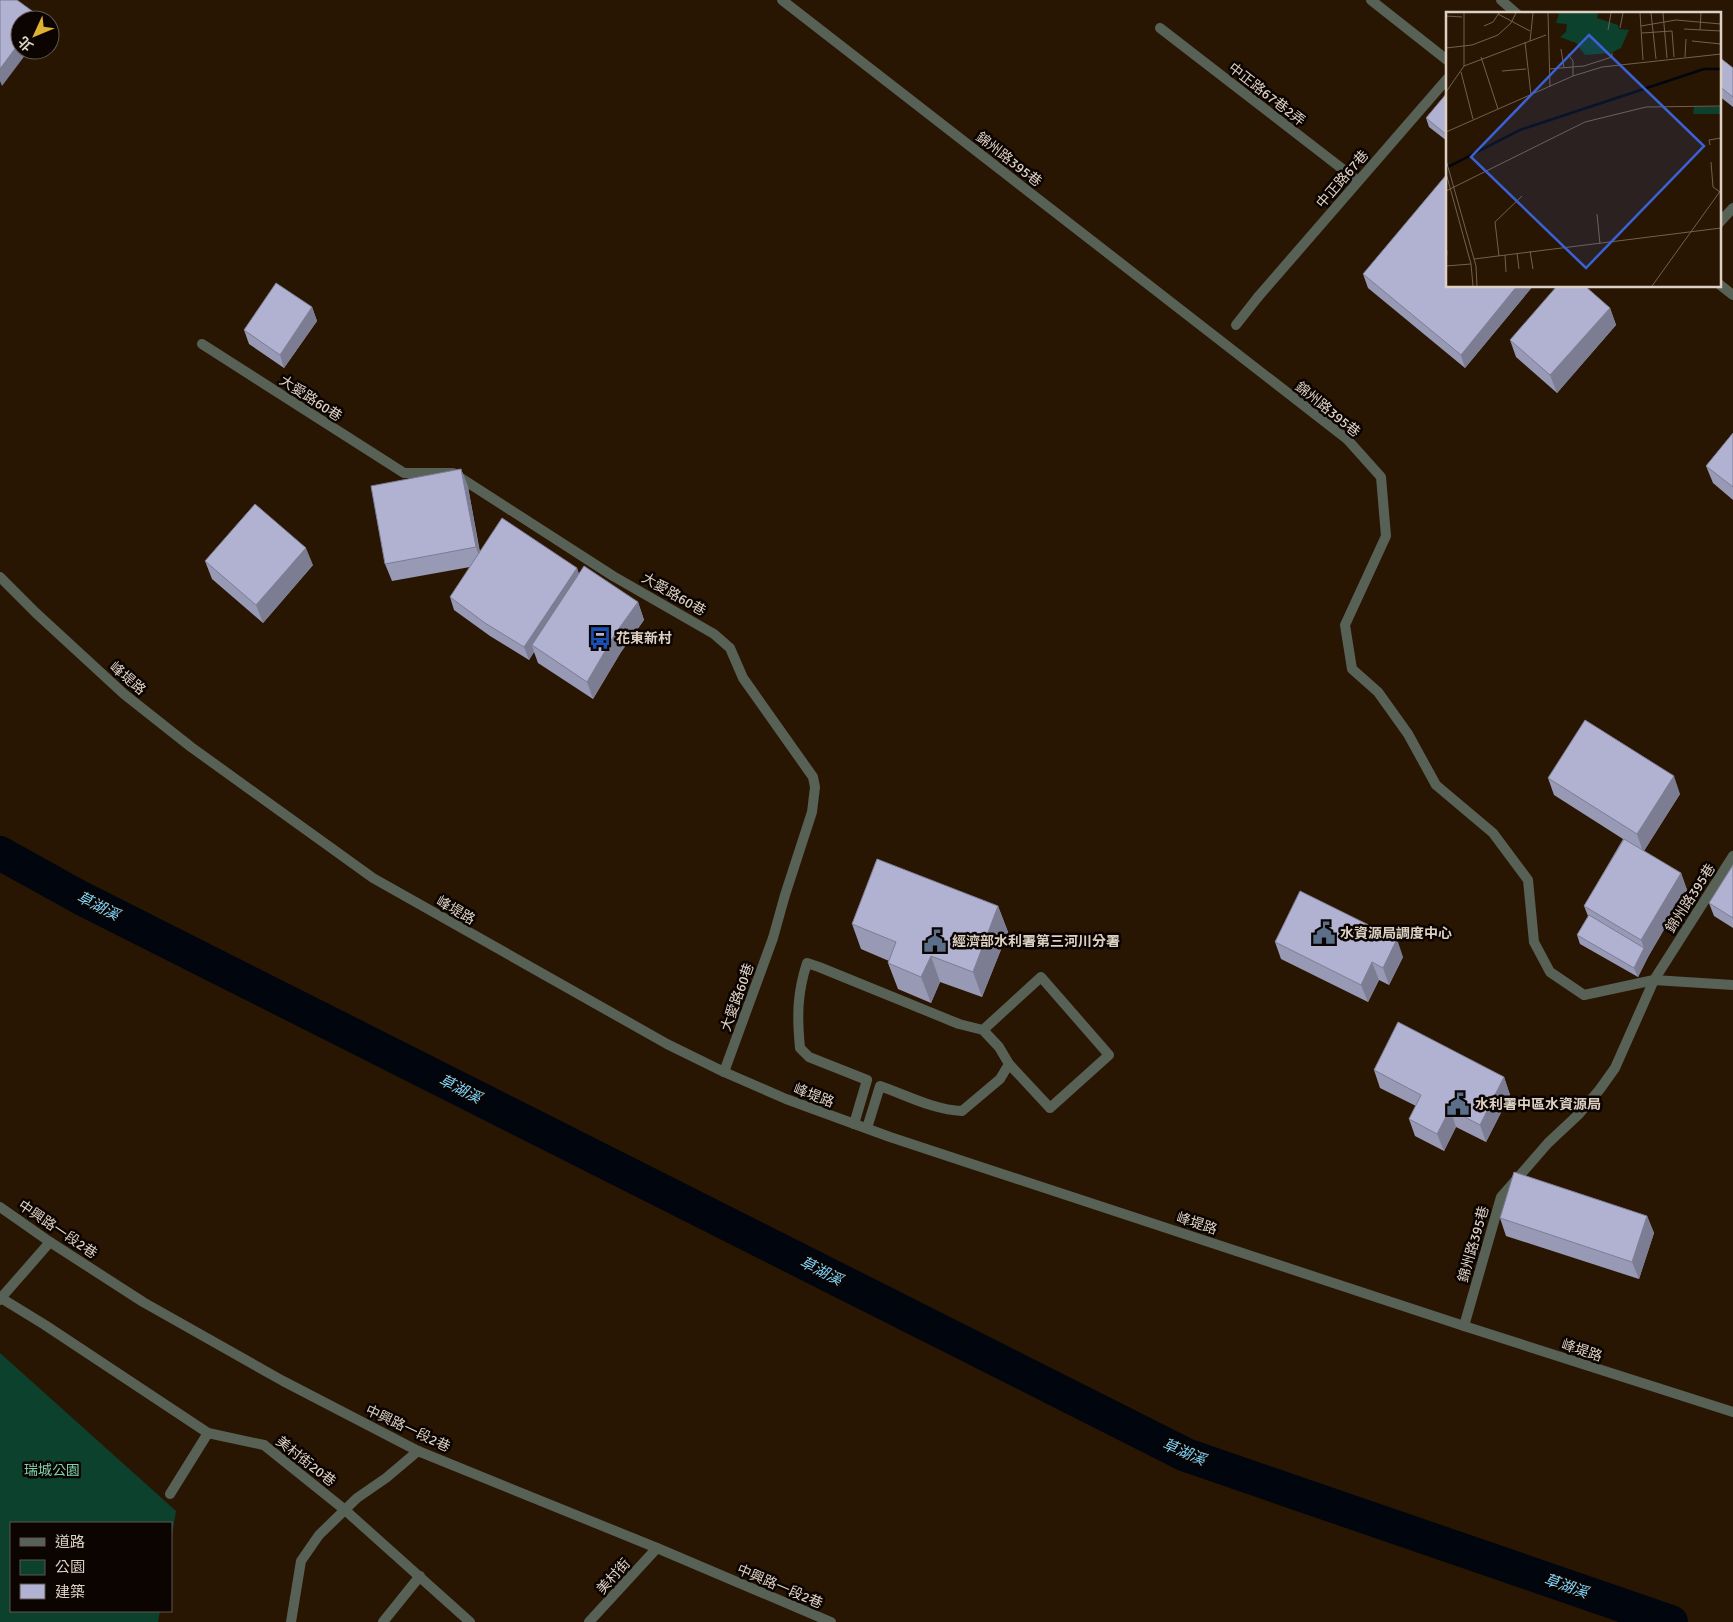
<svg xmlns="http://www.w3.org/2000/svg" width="1733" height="1622" viewBox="0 0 1733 1622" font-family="Signika,'Noto Sans TC',sans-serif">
<rect width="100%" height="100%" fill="#281602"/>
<polygon fill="#0c412e" points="0,1353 176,1511 171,1542 171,1523 11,1523 11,1611 160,1611 158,1622 0,1622"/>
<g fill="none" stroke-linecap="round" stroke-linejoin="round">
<polyline stroke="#00050e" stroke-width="34" points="0,853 81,898 1186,1455 1671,1622"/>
<g stroke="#586156" stroke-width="10">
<polyline points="782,0 1347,439 1381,477 1386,536 1345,625 1352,669 1378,692 1408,734 1436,785 1493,833 1528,880 1534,942 1550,972 1584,995 1654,980 1733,856"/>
<polyline points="1501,0 1517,14"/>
<polyline points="1160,28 1358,181"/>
<polyline points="1719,223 1733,208"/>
<polyline points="1236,325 1258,297"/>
<polyline points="202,344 404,473 453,473 613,576 714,634 730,648 743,678 813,777 815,787 812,812 785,895 773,938 724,1072"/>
<polyline points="983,1030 1041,977 1109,1055 1050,1108 1009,1064"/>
<path d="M 854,1124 L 867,1080 L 809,1057 L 800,1048 C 797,1017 797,993 807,963 L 819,967 L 959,1024 L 983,1030 L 999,1047 L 1009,1064 L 1000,1079 L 962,1111 C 934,1110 906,1095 880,1086 L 867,1128"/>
<polyline points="1464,1326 1501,1197 1548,1143 1579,1114 1600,1089 1615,1068 1654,980"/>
</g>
<g stroke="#586156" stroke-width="10">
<polyline points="1258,297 1447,79"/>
<polyline points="0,577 36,613 124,694 191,747 373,878 667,1044 724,1072 786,1099 890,1137 1464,1326 1733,1412"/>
<polyline points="1654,980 1733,985"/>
<polyline points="0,1207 50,1242 143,1302 283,1381 418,1451 657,1548 831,1622"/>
<polyline points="1,1298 50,1242"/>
<polyline points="0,1300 1,1298 45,1325 208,1433 264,1445 345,1510 470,1622"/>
<polyline points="170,1494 208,1433"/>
<polyline points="291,1622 301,1561 319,1535 357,1498 386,1478 418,1451"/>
<polyline points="383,1622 420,1576"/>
<polyline points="589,1622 657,1548"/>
</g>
<g stroke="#586156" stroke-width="10">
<polyline points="1371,0 1447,60"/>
<polyline points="1719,284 1733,295"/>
</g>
</g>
<g fill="#9899b5">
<polygon points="1719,57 1733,68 1733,107 1719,96"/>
<polygon points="1447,93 1447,141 1429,127 1426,118"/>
<polygon points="1363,274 1447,286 1533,286 1465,368 1368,288"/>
<polygon points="312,307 317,321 284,368 249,344 244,330"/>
<polygon points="1610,308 1616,325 1557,393 1516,357 1510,340"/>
<polygon points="1733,433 1733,500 1713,483 1706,466"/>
<polygon points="461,469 468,487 480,552 577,568 579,574 638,602 644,620 621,652 593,699 538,663 534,652 529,660 490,636 454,610 450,597 470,567 392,581 385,564"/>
<polygon points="205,561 313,565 263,623 212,579"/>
<polygon points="1548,778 1680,794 1644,851 1681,873 1687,890 1648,957 1638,977 1580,944 1577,935 1588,916 1584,906 1623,839 1554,795"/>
<polygon points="1733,865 1733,928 1714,916 1709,903"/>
<polygon points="998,906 1008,932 982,997 940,982 931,1003 898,989 888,963 889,961 861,949 852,924"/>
<polygon points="1275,942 1403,957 1389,985 1379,980 1368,1002 1281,959"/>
<polygon points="1374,1070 1504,1077 1510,1095 1486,1142 1456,1127 1444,1151 1415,1136 1409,1119 1416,1106 1380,1088"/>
<polygon points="1647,1216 1654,1233 1639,1279 1506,1236 1500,1218"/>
</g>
<g fill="#7c7d93">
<polygon points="20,42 20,50 29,50 2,86 0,81 0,69"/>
<polygon points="1517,286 1533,286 1465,368 1461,355"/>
<polygon points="312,307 317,321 284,368 280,355"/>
<polygon points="1610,308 1616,325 1557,393 1550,375"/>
<polygon points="461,469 468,487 482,565 476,547"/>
<polygon points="306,548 313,565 263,623 256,605"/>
<polygon points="577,568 581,581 532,645 534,652 529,660 524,647"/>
<polygon points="638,602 644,620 621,652 593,699 587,682 615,634"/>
<polygon points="1674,776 1680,794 1643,852 1637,834"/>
<polygon points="1681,873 1687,890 1648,957 1638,977 1634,968 1644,948 1641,940"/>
<polygon points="998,906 1008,932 982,997 973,972"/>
<polygon points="1397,939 1403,957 1389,985 1383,968"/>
<polygon points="931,956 940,982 931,1003 921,977"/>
<polygon points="1372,962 1379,980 1368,1002 1361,985"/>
<polygon points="1504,1077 1510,1095 1486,1142 1480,1125"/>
<polygon points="1450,1109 1456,1127 1444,1151 1437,1134"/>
<polygon points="1647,1216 1654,1233 1639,1279 1632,1262"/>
</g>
<g fill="#b1b2d2" stroke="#7c7d93">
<polygon points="0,0 17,0 39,16 37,20 20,20 20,42 0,69"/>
<polygon points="1719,57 1733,68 1733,97 1719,86"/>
<polygon points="1447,93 1447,135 1426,118"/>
<polygon points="1447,174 1447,286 1517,286 1461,355 1363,274"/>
<polygon points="276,283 312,307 280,355 244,330"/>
<polygon points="1557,286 1585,286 1610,308 1550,375 1510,340"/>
<polygon points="1733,433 1733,487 1706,466"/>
<polygon points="461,469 476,547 385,564 371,486"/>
<polygon points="255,504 306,548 256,605 205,561"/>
<polygon points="502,518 577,568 524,647 485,623 450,597"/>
<polygon points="584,566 638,602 615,634 587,682 532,645"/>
<polygon points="1585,720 1674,776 1637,834 1548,778"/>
<polygon points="1624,839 1681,873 1641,940 1584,906"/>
<polygon points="877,859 998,906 973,972 931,956 921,977 888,963 896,942 852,924"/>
<polygon points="1733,865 1733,918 1709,903"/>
<polygon points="1300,891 1397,939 1383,968 1372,962 1361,985 1275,942"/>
<polygon points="1589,915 1644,948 1634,968 1577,935"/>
<polygon points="1398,1022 1504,1077 1480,1125 1450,1109 1437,1134 1409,1119 1421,1095 1374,1070"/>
<polygon points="1514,1172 1647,1216 1632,1262 1500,1218"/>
</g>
<defs>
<symbol id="bus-bare" viewBox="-9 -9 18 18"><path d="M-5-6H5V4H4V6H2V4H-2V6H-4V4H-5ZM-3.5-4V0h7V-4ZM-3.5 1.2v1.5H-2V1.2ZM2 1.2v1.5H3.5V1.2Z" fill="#1a4fb4" stroke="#0b0401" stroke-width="2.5" paint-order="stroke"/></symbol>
<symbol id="civic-bare" viewBox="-9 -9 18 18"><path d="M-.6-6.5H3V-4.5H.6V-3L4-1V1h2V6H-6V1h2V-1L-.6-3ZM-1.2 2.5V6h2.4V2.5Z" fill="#5c6f8a" stroke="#0b0401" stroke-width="2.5" paint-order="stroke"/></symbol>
</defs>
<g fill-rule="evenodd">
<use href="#bus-bare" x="584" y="622" width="32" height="32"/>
<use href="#civic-bare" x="1308" y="917" width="32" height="32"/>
<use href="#civic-bare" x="919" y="925" width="32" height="32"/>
<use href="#civic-bare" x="1442" y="1088" width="32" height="32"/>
</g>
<g text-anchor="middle" stroke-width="5" stroke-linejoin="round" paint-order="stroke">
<g font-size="14" fill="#ddd1c4" stroke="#0b0401">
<text transform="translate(1267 94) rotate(38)" y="5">中正路67巷2弄</text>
<text transform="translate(1009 159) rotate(38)" y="5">錦州路395巷</text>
<text transform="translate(1342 179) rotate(-49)" y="5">中正路67巷</text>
<text transform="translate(311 398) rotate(33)" y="5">大愛路60巷</text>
<text transform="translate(1328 409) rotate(39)" y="5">錦州路395巷</text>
<text transform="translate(674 594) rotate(30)" y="5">大愛路60巷</text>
<text transform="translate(128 678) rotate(41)" y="5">峰堤路</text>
<text transform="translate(1690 898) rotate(-57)" y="5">錦州路395巷</text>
<text transform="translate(456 910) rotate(30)" y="5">峰堤路</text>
<text transform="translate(737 997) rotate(-70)" y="5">大愛路60巷</text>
<text transform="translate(814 1095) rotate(21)" y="5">峰堤路</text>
<text transform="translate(1197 1223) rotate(18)" y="5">峰堤路</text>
<text transform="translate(58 1229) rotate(34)" y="5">中興路一段2巷</text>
<text transform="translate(1473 1244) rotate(-74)" y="5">錦州路395巷</text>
<text transform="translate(1582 1350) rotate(18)" y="5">峰堤路</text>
<text transform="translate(408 1428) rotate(25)" y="5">中興路一段2巷</text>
<text transform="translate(306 1461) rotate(38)" y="5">美村街20巷</text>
<text transform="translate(613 1576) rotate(-48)" y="5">美村街</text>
<text transform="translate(780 1586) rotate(23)" y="5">中興路一段2巷</text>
</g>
<g font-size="14" font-weight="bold" fill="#ddd1c4" stroke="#0b0401" text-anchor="start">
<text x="616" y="643">花東新村</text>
<text x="1340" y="938">水資源局調度中心</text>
<text x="952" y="946">經濟部水利署第三河川分署</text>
<text x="1475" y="1109">水利署中區水資源局</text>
</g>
<g font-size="14" fill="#7ed3af" stroke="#0b0401">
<text x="52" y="1475">瑞城公園</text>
</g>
<g font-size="15" font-style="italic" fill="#80d5fb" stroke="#0b0401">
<text transform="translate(98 906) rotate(27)" y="5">草湖溪</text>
<text transform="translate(460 1089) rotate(27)" y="5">草湖溪</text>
<text transform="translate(821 1271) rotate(27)" y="5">草湖溪</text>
<text transform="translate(1184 1452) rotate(23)" y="5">草湖溪</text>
<text transform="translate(1566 1586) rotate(19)" y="5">草湖溪</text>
</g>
</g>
<g transform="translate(1446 12)">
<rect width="275" height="275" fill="#281602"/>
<path d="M 110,1 L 152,1 L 151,6 L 172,13 L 173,17 L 183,18 L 175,36 L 165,41 L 139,43 L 130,31 L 114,25 L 120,20 L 121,12 L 110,11 L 113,2 ZM 248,95 L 275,95 L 275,102 L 247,102 Z" fill="#0c412e"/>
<path fill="none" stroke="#00050e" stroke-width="2.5" d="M 0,156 L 74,118 L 258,57 L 275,57"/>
<path fill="none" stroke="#706150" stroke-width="1" d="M 102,1 L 104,75M 194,1 L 197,48M 205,1 L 210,47M 217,1 L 221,46M 52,2 L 84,19M 0,4 L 16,5M 38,14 L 47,10 L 53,1M 195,14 L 230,8 L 275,12M 174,16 L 177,1M 238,17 L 275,19M 162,18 L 165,1M 254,18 L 255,1M 196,21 L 226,19 L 228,45M 84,29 L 87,1M 246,29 L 275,32M 79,30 L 85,83M 0,36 L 26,33 L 52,23 L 65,11 L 70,1M 115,37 L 118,56M 122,42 L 127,49 L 127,64M 35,45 L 52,97M 239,45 L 240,27M 18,54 L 18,1M 103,57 L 138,54 L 166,45 L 166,41M 56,59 L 80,57M 15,60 L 27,107M 0,80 L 18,54 L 100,23M 0,120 L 127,64 L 156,55 L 275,42M 264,133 L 263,128 L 275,126M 0,148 L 30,254 L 31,274M 265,150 L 267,175 L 274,180M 0,161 L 25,252 L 27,274M 0,179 L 139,110 L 200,95 L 275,94M 151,202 L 154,232M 84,239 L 87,257M 71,241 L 73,257M 59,243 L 60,260M 53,244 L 49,210 L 76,184M 28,247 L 275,216M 0,254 L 25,252M 0,254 L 1,239M 206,274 L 275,178"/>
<path fill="#3a62d5" fill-opacity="0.15" stroke="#3a62d5" stroke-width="2.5" d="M 143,23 L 258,134 L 140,256 L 25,145 Z"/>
<rect width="275" height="275" fill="none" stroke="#ddd1c4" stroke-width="2.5"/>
</g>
<rect x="10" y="1522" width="162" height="90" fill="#0b0401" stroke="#5f564f"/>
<rect x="20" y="1538" width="25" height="8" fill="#586156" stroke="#5f564f"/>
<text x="55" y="1547" font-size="15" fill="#ddd1c4">道路</text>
<rect x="20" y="1560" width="25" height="15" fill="#0c412e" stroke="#5f564f"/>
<text x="55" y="1572" font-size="15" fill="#ddd1c4">公園</text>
<rect x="20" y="1584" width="25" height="15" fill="#b1b2d2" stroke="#5f564f"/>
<text x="55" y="1597" font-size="15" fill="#ddd1c4">建築</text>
<g transform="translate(35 35) rotate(226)"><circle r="24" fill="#0b0401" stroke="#5f564f"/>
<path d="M0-4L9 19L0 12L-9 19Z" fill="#deb133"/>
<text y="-8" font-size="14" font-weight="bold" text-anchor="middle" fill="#ddd1c4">北</text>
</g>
</svg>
